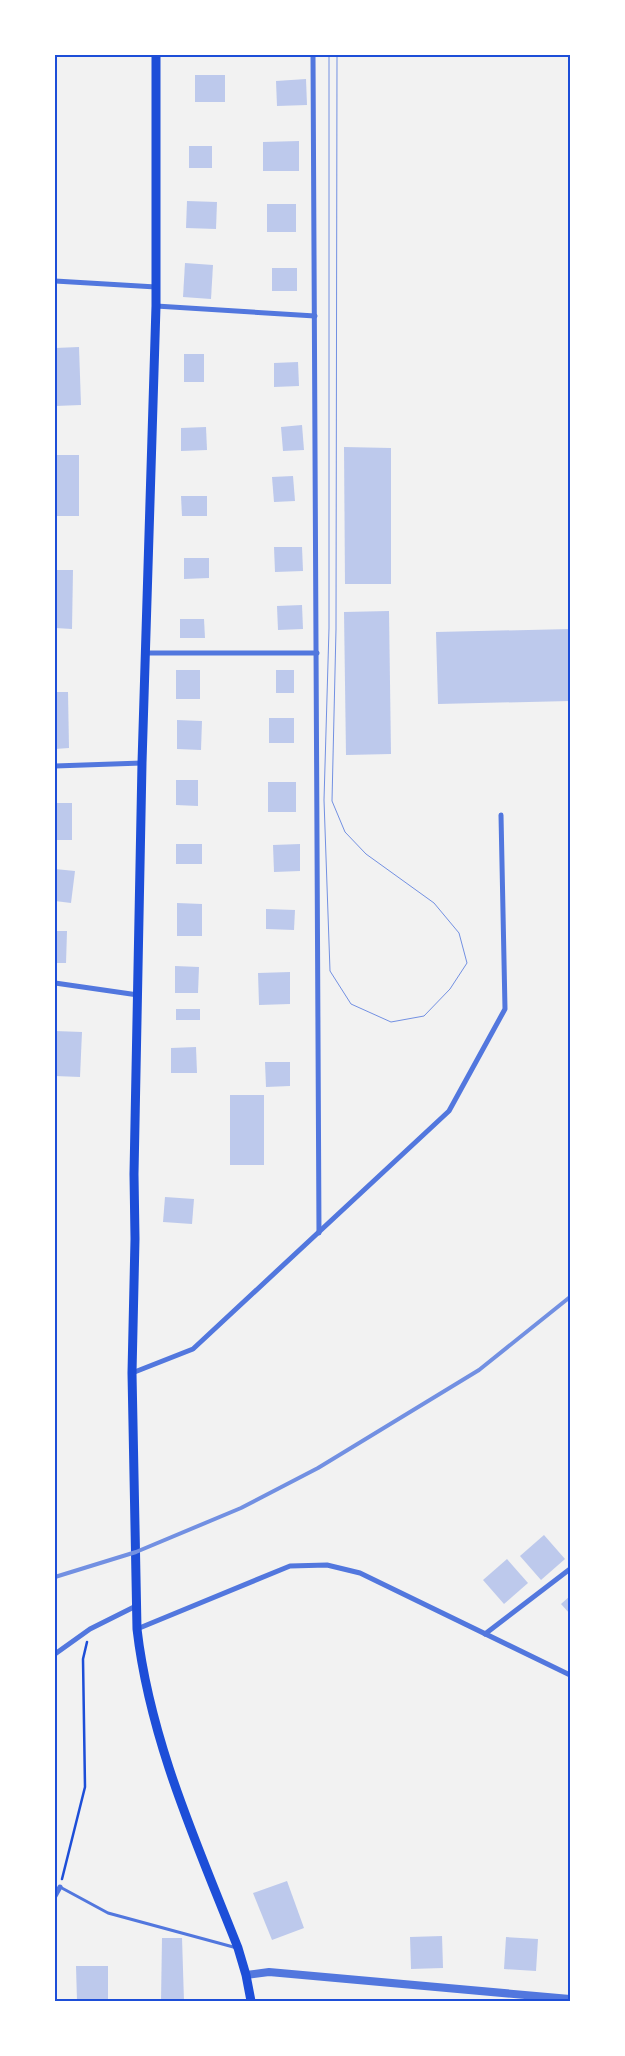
<svg xmlns="http://www.w3.org/2000/svg" width="625" height="2056" viewBox="0 0 625 2056" font-family="'Nunito Sans',sans-serif">
<rect width="100%" height="100%" fill="#f2f2f2"/>
<g fill="#bdc9ec">
<rect x="195" y="75" width="30" height="27"/>
<polygon points="306,79 307,105 277,106 276,81"/>
<polygon points="299,141 299,171 263,171 263,142"/>
<rect x="189" y="146" width="23" height="22"/>
<polygon points="187,201 217,202 216,229 186,228"/>
<rect x="267" y="204" width="29" height="28"/>
<polygon points="185,263 213,265 211,299 183,297"/>
<rect x="272" y="268" width="25" height="23"/>
<polygon points="79,347 81,405 55,406 55,348"/>
<rect x="184" y="354" width="20" height="28"/>
<polygon points="298,362 299,386 274,387 274,363"/>
<polygon points="302,425 304,450 283,451 281,427"/>
<polygon points="206,427 207,450 181,451 181,428"/>
<polygon points="344,447 391,448 391,584 345,584"/>
<rect x="55" y="455" width="24" height="61"/>
<polygon points="293,476 295,501 274,502 272,477"/>
<polygon points="181,496 207,496 207,516 182,516"/>
<polygon points="274,547 302,547 303,571 275,572"/>
<polygon points="184,558 209,558 209,578 184,579"/>
<polygon points="55,570 73,570 72,629 55,628"/>
<polygon points="302,605 303,629 278,630 277,606"/>
<polygon points="389,611 391,754 346,755 344,612"/>
<polygon points="180,619 204,619 205,638 180,638"/>
<polygon points="570,629 570,701 438,704 436,632"/>
<rect x="176" y="670" width="24" height="29"/>
<rect x="276" y="670" width="18" height="23"/>
<polygon points="55,692 68,692 69,748 55,749"/>
<rect x="269" y="718" width="25" height="25"/>
<polygon points="177,720 202,721 201,750 177,749"/>
<polygon points="176,780 198,780 198,806 176,805"/>
<rect x="268" y="782" width="28" height="30"/>
<rect x="55" y="803" width="17" height="37"/>
<rect x="176" y="844" width="26" height="20"/>
<polygon points="300,844 300,871 274,872 273,845"/>
<polygon points="55,869 75,871 71,903 55,901"/>
<polygon points="177,903 202,904 202,936 177,936"/>
<polygon points="266,909 295,910 294,930 266,929"/>
<polygon points="55,931 67,931 66,963 55,963"/>
<polygon points="175,966 199,967 198,993 175,993"/>
<polygon points="290,972 290,1004 259,1005 258,973"/>
<rect x="176" y="1009" width="24" height="11"/>
<polygon points="55,1031 82,1032 80,1077 55,1076"/>
<polygon points="196,1047 197,1073 171,1073 171,1048"/>
<polygon points="265,1062 290,1062 290,1086 266,1087"/>
<rect x="230" y="1095" width="34" height="70"/>
<polygon points="165,1197 194,1199 192,1224 163,1222"/>
<polygon points="544,1535 565,1559 541,1580 520,1556"/>
<polygon points="507,1559 528,1583 504,1604 483,1580"/>
<polygon points="570,1596 570,1614 561,1604"/>
<polygon points="287,1881 304,1928 272,1940 253,1893"/>
<polygon points="442,1936 443,1968 411,1969 410,1937"/>
<polygon points="506,1937 538,1939 536,1971 504,1969"/>
<polygon points="162,1938 182,1938 184,2001 161,2001"/>
<polygon points="76,1966 108,1966 108,2001 77,2001"/>
</g>
<g fill="none" stroke-linecap="round" stroke-linejoin="round">
<polyline stroke="#1d4ed8" stroke-width="2.5" points="62,1879 85,1787 83,1659 87,1642"/>
<polyline stroke="#5277de" stroke-width="3" points="60,1887 108,1913 237,1948"/>
<g stroke="#5277de" stroke-width="5">
<polyline points="313,55 319,1233"/>
<polyline points="55,281 156,287"/>
<polyline points="156,306 315,316"/>
<polyline points="146,653 317,653"/>
<polyline points="55,766 142,763"/>
<polyline points="55,983 138,995"/>
<polyline points="132,1373 193,1349 449,1111 505,1009 501,815"/>
<polyline points="137,1629 290,1566 327,1565 360,1573 570,1675"/>
<polyline points="485,1634 570,1569"/>
<polyline points="55,1654 90,1629 136,1606"/>
<polyline points="55,1896 60,1887"/>
</g>
<polyline stroke="#5277de" stroke-width="8" points="246,1975 269,1972 570,1999"/>
<path stroke="#1d4ed8" stroke-width="9" d="M 156,55 L 156,306 L 142,763 L 134,1174 L 135,1239 L 132,1373 L 137,1629 C 150,1741 197,1844 238,1948 L 246,1975 L 251,2001"/>
<polyline stroke="#7290e2" stroke-width="1" points="329,55 329,628 324,800 330,971 351,1004 391,1022 424,1016 450,989 467,963 459,933 434,903 366,854 345,832 332,801 336,629 337,55"/>
<polyline stroke="#7290e2" stroke-width="4" points="55,1577 136,1552 241,1508 318,1468 479,1370 570,1297"/>
</g>
<rect width="625" height="2056" fill="none" stroke="#ffffff" stroke-width="112"/>
<rect x="56" y="56" width="513" height="1944" fill="none" stroke="#1d4ed8" stroke-width="2"/>
</svg>
